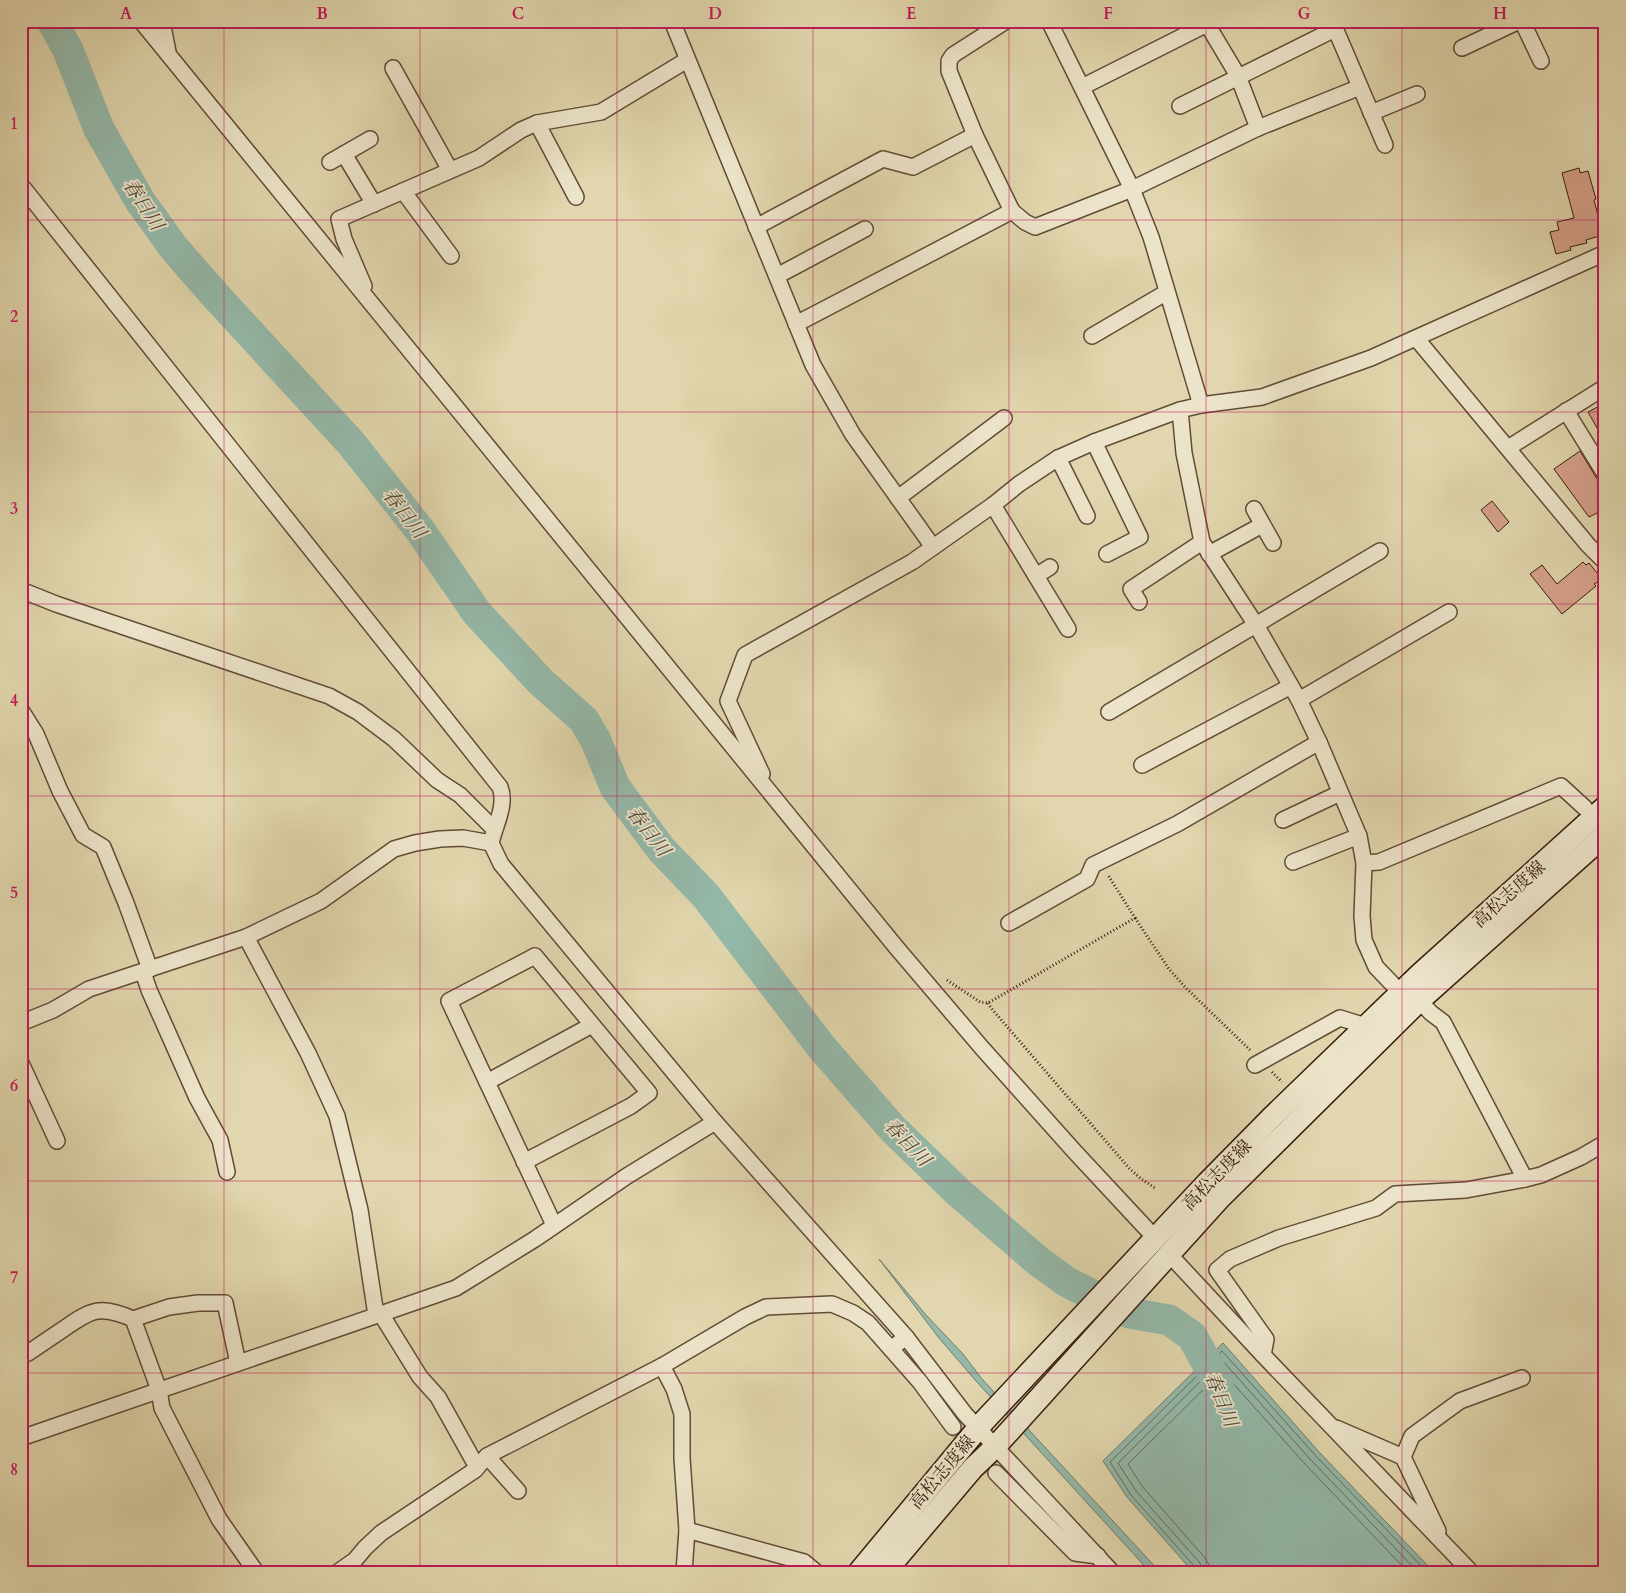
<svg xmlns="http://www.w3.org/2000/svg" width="1626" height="1593" viewBox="0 0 1626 1593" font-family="Cardo,'Noto Serif JP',serif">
<rect width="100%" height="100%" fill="#e1d6ad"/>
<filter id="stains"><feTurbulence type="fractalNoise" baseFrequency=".004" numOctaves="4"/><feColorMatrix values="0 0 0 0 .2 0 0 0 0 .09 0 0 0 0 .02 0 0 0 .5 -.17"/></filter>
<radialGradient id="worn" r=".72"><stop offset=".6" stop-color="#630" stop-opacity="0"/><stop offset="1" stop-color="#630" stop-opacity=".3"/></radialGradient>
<g fill="#94b9a9" stroke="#6f7b6b">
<polygon points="879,1259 926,1315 963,1354 982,1379 1160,1572 1150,1572 976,1381 939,1338"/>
<polygon points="1223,1343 1319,1452 1434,1572 1193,1572 1127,1497 1103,1461"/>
</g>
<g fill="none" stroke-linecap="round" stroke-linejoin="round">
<g stroke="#666b5c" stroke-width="1">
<polyline points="1196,1572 1195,1567 1131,1495 1110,1462 1222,1351 1315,1455 1427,1572"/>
<polyline points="1202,1572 1200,1563 1136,1491 1118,1463 1222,1360 1310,1459 1418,1572"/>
<polyline points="1210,1572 1209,1565 1205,1558 1142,1486 1128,1464 1222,1371 1305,1464 1408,1572"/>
</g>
<polyline stroke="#94b9a9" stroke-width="31" points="52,21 68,50 99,129 140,201 174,248 214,294 351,443 419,529 477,613 541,682 584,720 596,741 615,787 661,849 706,896 823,1049 893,1129 957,1191 1038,1261 1067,1282 1129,1313 1169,1320 1192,1336 1214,1376 1223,1400"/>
</g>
<g fill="#d6a18c" stroke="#371d0f">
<polygon points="1579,168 1580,173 1588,171 1596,199 1594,200 1603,235 1586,240 1587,243 1570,247 1571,250 1556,254 1550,232 1559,230 1557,222 1574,218 1562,173"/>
<polygon points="1605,403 1605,442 1588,412"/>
<polygon points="1580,451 1597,479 1605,483 1605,509 1589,517 1554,469"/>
<polygon points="1492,501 1509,522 1498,532 1481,510"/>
<polygon points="1583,562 1586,565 1589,563 1602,579 1594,584 1596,586 1562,614 1530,574 1542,565 1557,584"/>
</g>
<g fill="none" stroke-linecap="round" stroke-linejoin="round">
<polyline stroke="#bfb18d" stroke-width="15" stroke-dasharray="15 8" stroke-linecap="butt" points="953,1427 996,1473"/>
<defs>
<g id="street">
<polyline points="141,21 896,947 982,1048 1075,1152 1156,1239"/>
<polyline points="162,21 168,52"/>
<polyline points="672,21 813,365 853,435 933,547"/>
<polyline points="1049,21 1132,189 1151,237 1201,405"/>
<polyline points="1332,21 1385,145"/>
<polyline points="1522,21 1541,61"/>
<polyline points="1207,24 1238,76 1258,128"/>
<polyline points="1462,48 1519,21"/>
<polyline points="393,68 450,170"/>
<polyline points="1082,87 1213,21"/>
<polyline points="1180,106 1335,29"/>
<polyline points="1371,113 1417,94"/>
<polyline points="537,123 576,197"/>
<polyline points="344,154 374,204"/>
<polyline points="330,162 370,139"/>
<path d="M 21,185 L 500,787 C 507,805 495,825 491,843 L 501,864 L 715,1122 L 906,1337 L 965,1414 L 1112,1572"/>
<polyline points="403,191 451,256"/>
<polyline points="1012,211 1025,222 1035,227 1132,189 1258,128 1360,87"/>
<polyline points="756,227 883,159 913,167 975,135"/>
<polyline points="777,276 865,229"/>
<polyline points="364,286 344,239 339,219 479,158 521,130 537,123 601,112 687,60"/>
<polyline points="796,324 1012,211 975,135 949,71 949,61 953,55 1006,21"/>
<polyline points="1092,336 1167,292"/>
<polyline points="1416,338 1588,545 1605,562"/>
<polyline points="1180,410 1184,453 1202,542 1256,625 1299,700 1319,742 1359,836 1364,863 1362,916 1364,940 1376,967 1401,993 1414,995 1431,1013 1443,1022 1525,1179"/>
<polyline points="1566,411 1605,474"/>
<polyline points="1094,442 1140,537 1107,554"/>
<polyline points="1508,448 1605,387"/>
<polyline points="1058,458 1087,516"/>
<polyline points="898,498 1004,418"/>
<polyline points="993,505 1068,629"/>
<polyline points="1254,509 1273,543"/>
<polyline points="1209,554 1262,525"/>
<polyline points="1036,576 1050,567"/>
<polyline points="21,590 56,604 329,696 358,712 394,739 437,780 460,795 494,829"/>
<polyline points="1139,602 1131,589 1202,542"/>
<polyline points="1299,700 1449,612"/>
<polyline points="21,710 36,734 60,791 83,835 103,847 126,903 150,969"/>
<polyline points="1109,712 1380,551"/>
<polyline points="1142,765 1291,686"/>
<polyline points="762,774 728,701 745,655 912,562 993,505 1019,484 1058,458 1094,442 1180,410 1201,405 1262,397 1371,358 1605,253"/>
<polyline points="1283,820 1340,793"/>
<polyline points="1293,862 1359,836"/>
<polyline points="1364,863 1379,862 1561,786 1585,808"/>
<polyline points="1009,923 1087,879 1093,865 1177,824 1319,742"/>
<polyline points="246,937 308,1053 337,1116 360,1210 376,1315"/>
<polyline points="143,972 149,990 197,1098 220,1140 227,1172"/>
<polyline points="21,1023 53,1010 89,989 246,937 321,901 394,849 415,843 440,839 463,838 491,843"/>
<polyline points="21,1063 57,1141"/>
<polyline points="1255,1065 1340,1018 1366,1026"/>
<polyline points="487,1082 592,1025"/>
<polyline points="524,1162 631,1106 649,1093 535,956 449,1001 554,1225"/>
<polyline points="1169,1254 1263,1355 1471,1572"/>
<polyline points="381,1314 420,1377 438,1397 477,1467"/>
<polyline points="133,1319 159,1390 162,1408 219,1519 256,1572"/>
<polyline points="891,1349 920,1382 953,1427"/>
<polyline points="1263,1355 1266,1339 1217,1270 1230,1259 1279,1238 1376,1208 1395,1194 1466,1190 1525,1179 1541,1175 1581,1157 1605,1143"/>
<path d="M 21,1356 L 28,1353 C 40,1345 53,1336 65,1328 C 92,1309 101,1305 133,1319 L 169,1307 L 198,1303 L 225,1303 L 238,1363"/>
<polyline points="662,1366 674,1389 682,1414 682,1458 687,1530 684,1572"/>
<polyline points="1336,1428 1403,1457 1438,1531"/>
<polyline points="21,1438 456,1288 535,1239 627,1176 715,1122"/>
<polyline points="487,1456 518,1491"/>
<polyline points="1403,1457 1412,1436 1460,1401 1522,1378"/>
<polyline points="996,1473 1075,1553 1098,1556"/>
<polyline points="687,1530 804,1562 816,1572"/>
<polyline points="338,1572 355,1560 365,1548 381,1533 475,1470 487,1456 662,1366 745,1317 766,1307 832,1304 853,1313 868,1323 891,1349 906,1337"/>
</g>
<g id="secondary">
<polyline points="859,1572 984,1421 1207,1183 1271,1118 1419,975 1605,807"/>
<polyline points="885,1572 973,1468 995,1447 1220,1198 1420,1000 1605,835"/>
</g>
</defs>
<use href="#street" stroke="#624b36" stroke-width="18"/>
<use href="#secondary" stroke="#371d0f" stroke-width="24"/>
<g stroke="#371d0f" stroke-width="3" stroke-dasharray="1 2.5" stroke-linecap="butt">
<polyline points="1135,918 1169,969 1185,987 1250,1050"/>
<polyline points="947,980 980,1002 988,1003 1135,918 1108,875"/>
<polyline points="988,1003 991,1008 1129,1168 1140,1178 1155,1188"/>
<polyline points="1272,1072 1282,1082"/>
</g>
<use href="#street" stroke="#ece4ca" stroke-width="15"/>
<use href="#secondary" stroke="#ece4ca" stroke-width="21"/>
</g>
<path fill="none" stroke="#c2185b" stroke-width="1" stroke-opacity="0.55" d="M 224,21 L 224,1572M 420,21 L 420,1572M 617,21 L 617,1572M 813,21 L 813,1572M 1009,21 L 1009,1572M 1206,21 L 1206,1572M 1402,21 L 1402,1572M 21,220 L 1605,220M 21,412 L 1605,412M 21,604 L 1605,604M 21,796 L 1605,796M 21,989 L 1605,989M 21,1181 L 1605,1181M 21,1373 L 1605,1373"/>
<g text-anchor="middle" stroke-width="4" stroke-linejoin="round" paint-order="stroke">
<g font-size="18" fill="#371d0f" stroke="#ece4ca">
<text transform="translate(1509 894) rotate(-42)" y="6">高松志度線</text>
<text transform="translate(1217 1175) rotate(-46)" y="6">高松志度線</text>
<text transform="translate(942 1472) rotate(-50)" y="6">高松志度線</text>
</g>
<g font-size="19" font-style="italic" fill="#534c3d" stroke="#ece4ca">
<text transform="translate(144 204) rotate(57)" y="7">春日川</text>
<text transform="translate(405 513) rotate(52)" y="7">春日川</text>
<text transform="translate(649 831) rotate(52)" y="7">春日川</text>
<text transform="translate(908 1142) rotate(46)" y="7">春日川</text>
<text transform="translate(1222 1399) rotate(68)" y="7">春日川</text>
</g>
</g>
<rect width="1626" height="1593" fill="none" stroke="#e1d6ad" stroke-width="55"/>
<rect x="28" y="28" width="1570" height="1538" fill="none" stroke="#c2185b" stroke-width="2"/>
<g font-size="16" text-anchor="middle" font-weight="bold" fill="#c2185b">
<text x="126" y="19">A</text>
<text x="322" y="19">B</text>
<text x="518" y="19">C</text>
<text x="715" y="19">D</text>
<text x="911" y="19">E</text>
<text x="1108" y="19">F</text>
<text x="1304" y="19">G</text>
<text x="1500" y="19">H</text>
<text x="14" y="129">1</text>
<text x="14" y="322">2</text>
<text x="14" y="514">3</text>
<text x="14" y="706">4</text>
<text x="14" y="898">5</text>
<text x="14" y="1091">6</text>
<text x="14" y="1283">7</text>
<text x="14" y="1475">8</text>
</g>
<rect width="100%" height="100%" filter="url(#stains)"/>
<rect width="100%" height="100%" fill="url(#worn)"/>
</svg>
